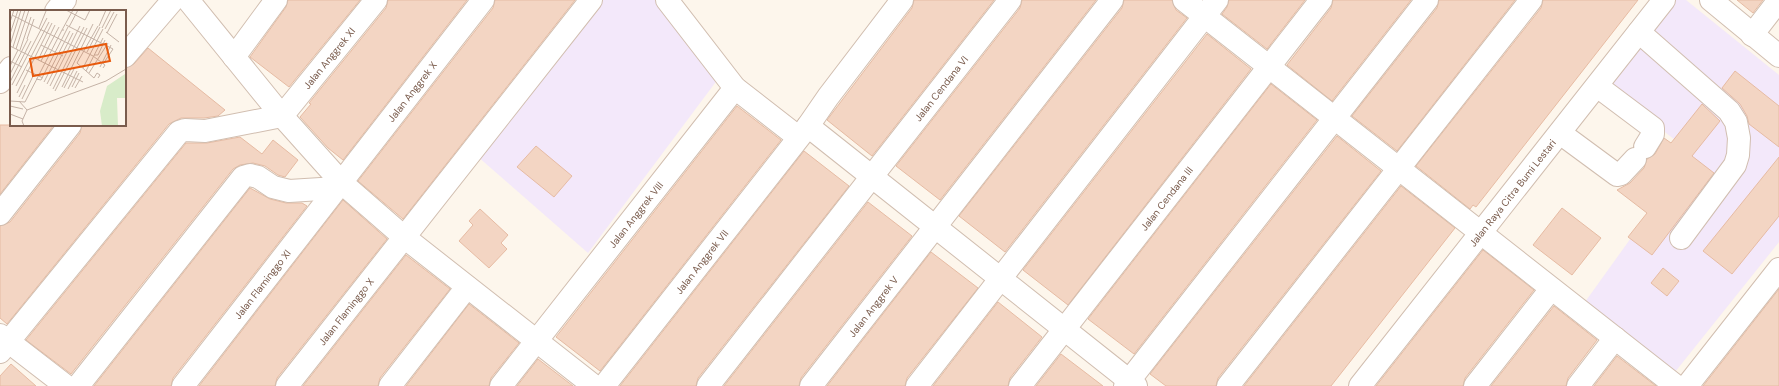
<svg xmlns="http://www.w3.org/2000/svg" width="1779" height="386" viewBox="0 0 1779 386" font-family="'DM Sans',sans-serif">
<rect width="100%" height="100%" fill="#fdf6ec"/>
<g fill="#f3e8fa">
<polygon points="601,0 656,0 718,79 588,253 477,156"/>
<polygon points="1669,0 1686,0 1779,75 1779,242 1671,377 1580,309 1692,153 1604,85"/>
</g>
<g fill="#f3d5c3" stroke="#e6bba3">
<polygon points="288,0 360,0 289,87 250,57 286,7"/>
<polygon points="388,0 467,0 343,160 328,148 300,117 311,104 309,103 386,8"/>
<polygon points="495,0 575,0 403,219 358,181 493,8"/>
<polygon points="914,0 994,0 872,156 827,120 912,8"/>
<polygon points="1022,0 1096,0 940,200 896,166 1020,8"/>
<polygon points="1124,0 1172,0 1176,10 1187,18 1005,252 959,216 1122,8"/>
<polygon points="1229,0 1305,0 1267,49 1222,14 1227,7"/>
<polygon points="1333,0 1411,0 1332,101 1287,65 1331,8"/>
<polygon points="1439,0 1515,0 1397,151 1352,116 1437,8"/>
<polygon points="1543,0 1638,0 1476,207 1473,205 1470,209 1416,166 1541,8"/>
<polygon points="1737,0 1763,0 1753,13"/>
<polygon points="1207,34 1251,69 1068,305 1023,270"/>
<polygon points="148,48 225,110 218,116 204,118 181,118 169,124 7,324 0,318 0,226 10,222 80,133 82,125 125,125 125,68 134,64"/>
<polygon points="1735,71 1779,106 1779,147 1749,124 1747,116 1740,104 1722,88"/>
<polygon points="1271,84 1317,120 1134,354 1088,319"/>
<polygon points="1702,104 1720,121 1692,156 1714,173 1652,255 1628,237 1647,213 1617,190 1630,183 1644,168 1647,159 1655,154 1664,138 1671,143"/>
<polygon points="737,106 781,140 600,371 556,337"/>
<polygon points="0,125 54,125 0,194"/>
<polygon points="1337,136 1381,171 1218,378 1216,386 1166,386 1150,374"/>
<polygon points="240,137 262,154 273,140 298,160 285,177 278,175 265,166 253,163 240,165 233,169 71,374 26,340 186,143 207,143"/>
<polygon points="536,146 572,176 554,197 517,167"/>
<polygon points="804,151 849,186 698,378 696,386 620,386"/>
<polygon points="1779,157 1779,216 1732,274 1703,251"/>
<polygon points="1401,186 1455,228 1353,358 1331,386 1244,386"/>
<polygon points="250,188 270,199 286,203 302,203 307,206 173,378 171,386 94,386"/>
<polygon points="343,200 387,239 277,378 275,386 199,386"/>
<polygon points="868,202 912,236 801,378 799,386 724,386"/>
<polygon points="1562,208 1601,238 1572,275 1533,245"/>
<polygon points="480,209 508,235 501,243 507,249 489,268 459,241 473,225 469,221"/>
<polygon points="1483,250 1534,290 1465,378 1463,386 1376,386"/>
<polygon points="931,252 978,288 907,378 905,386 827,386"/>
<polygon points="406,255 450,289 380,378 378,386 303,386"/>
<polygon points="1663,268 1679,281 1667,296 1651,283"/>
<polygon points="1779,289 1779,386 1703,386"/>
<polygon points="998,302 1042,337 1010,378 1008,386 933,386"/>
<polygon points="469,304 519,343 491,378 489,386 406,386"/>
<polygon points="1554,306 1597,340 1568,378 1566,386 1491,386"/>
<polygon points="1061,354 1103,386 1036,386"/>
<polygon points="1617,356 1656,386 1594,386"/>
<polygon points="538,359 573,386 517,386"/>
<polygon points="11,364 36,386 0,386 0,376"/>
</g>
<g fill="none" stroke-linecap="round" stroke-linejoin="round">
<defs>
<g id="minor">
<polyline points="188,0 282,116 342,183 404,237 594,386"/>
<polyline points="667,0 735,88 798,137"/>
<polyline points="1184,0 1676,386"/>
<polyline points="1711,0 1779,56"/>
<polyline points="56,11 65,0"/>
<polyline points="1639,32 1729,111 1736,122 1739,138 1738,155 1735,165 1681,238"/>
<polyline points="1752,35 1779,0"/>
<polyline points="125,56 173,0"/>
<polyline points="234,57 276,0"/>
<polyline points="0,82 11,68"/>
<polyline points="1597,86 1653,128 1653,134 1645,147"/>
<polyline points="808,126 1136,386"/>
<polyline points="1560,133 1617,175 1621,174 1635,159"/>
<polyline points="0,214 70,125"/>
<polyline points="0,335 66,386"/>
<path id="s1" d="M 0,352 L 179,132 L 185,130 L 205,131 L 282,116 L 376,0"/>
<polyline points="78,386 243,177 250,175 258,177 273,187 289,191 337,188"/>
<path id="s2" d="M 183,386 L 483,0"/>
<path id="s3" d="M 287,386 L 591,0"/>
<polyline points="390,386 467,287"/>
<path id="s4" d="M 501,386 L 735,88"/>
<path id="s5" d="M 604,386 L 808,126 L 828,97 L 902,0"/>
<path id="s6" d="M 708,386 L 1010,0"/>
<path id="s7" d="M 811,386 L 1112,0"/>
<polyline points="917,386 1217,0"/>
<path id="s8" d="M 1020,386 L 1321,0"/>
<polyline points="1125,386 1427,0"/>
<polyline points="1228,386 1531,0"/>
<path id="s9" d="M 1360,386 L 1664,0"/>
<polyline points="1475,386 1551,289"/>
<polyline points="1578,386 1615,338"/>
<polyline points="1687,386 1779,269"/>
</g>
</defs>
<use href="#minor" stroke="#d1beb0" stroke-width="24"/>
<use href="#minor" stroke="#fff" stroke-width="22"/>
</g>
<g text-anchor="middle" stroke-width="3" stroke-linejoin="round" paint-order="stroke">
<g font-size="10" fill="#7a5c4d" stroke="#fffaf3">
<text dy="4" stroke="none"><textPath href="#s1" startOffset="463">Jalan Anggrek XI</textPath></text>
<text dy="4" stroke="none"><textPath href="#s6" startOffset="378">Jalan Cendana VI</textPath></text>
<text dy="4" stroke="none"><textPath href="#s2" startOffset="373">Jalan Anggrek X</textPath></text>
<text dy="4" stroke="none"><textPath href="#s9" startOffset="246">Jalan Raya Citra Bumi Lestari</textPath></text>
<text dy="4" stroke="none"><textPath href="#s8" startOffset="238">Jalan Cendana III</textPath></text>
<text dy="4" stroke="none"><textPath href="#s4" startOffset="218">Jalan Anggrek VIII</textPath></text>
<text dy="4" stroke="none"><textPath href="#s5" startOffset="158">Jalan Anggrek VII</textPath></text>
<text dy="4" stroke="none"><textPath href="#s2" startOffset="129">Jalan Flaminggo XI</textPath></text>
<text dy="4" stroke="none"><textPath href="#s7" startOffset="101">Jalan Anggrek V</textPath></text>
<text dy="4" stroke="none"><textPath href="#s3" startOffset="95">Jalan Flaminggo X</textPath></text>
</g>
</g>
<g transform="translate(10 10)">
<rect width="116" height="116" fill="#fdf6ec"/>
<path d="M 115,64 L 116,88 L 107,88 L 108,116 L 92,116 L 90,101 L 97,76 Z" fill="#d8ecc9"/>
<path fill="none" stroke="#c5b3a7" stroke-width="1" d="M 56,0 L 75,10 L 80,0M 2,5 L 83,46 L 95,55 L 93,58M 0,12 L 4,0M 56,15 L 103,39 L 93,54M 89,16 L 96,0M 59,17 L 68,0M 29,18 L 36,1M 92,18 L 101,0M 95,19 L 104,2M 54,20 L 52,20 L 63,0M 96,22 L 109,32M 97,23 L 107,4M 0,24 L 8,0M 17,29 L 24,9M 0,35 L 11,0M 31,35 L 53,46M 0,36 L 73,72M 3,37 L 15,0M 6,39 L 19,0M 10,40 L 21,7M 77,42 L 90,17M 84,45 L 88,45 L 95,30M 28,50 L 45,15M 0,51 L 12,57M 31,51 L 49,17M 67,53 L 88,16M 67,53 L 84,68 L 87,63 L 90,65 L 88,68M 0,56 L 8,40M 90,57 L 101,35M 73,58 L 93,19M 16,60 L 33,68M 76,61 L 93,28M 79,63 L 98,33M 0,64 L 18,29M 26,69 L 31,70 L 58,17M 0,72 L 21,31M 34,72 L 60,21M 37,74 L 63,23M 2,75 L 37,8M 6,76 L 39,12M 40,76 L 70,16M 52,77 L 83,14M 62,77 L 69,63M 54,78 L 64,59M 65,78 L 72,66M 43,79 L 74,17M 58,79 L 67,61M 45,81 L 77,18M 7,83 L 42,13M 9,87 L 15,75M 12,89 L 24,64M 0,91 L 15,92 L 52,20M 9,91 L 17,100M 0,96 L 13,99M 0,104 L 13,109M 14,116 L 12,111 L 17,100 L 96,71 L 116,59"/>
<path fill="#e8590c" fill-opacity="0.15" stroke="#e8590c" stroke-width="2" d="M 96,34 L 100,51 L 23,66 L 20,49 Z"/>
<rect width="116" height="116" fill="none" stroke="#7a5c4d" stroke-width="2"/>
</g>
</svg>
